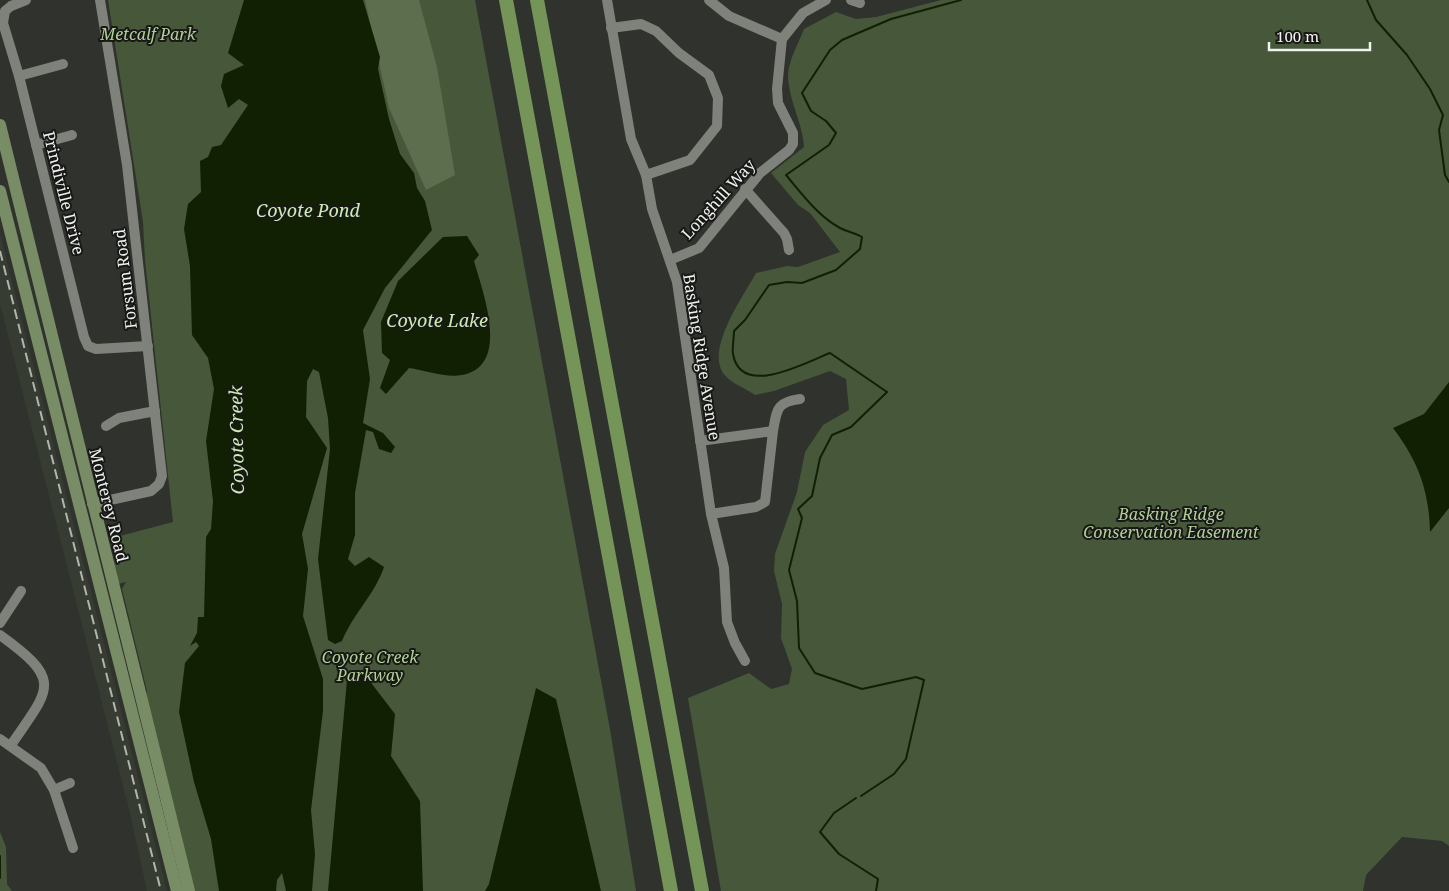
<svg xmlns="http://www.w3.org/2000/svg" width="1449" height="891" viewBox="0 0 1449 891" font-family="'Noto Serif',serif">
<rect width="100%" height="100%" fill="#2f322d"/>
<polygon fill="#363c31" points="0,234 167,891 147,891 129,809 0,304"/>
<g fill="#475739">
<polygon points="108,0 475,0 610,729 636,891 188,891 143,706 147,691 122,589 126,582 113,585 116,537 173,522 145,260 143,222"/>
<path d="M 941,0 L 1449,0 L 1449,846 L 1442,841 L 1402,837 L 1366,875 L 1363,891 L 721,891 L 688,698 L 749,673 L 771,689 L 789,684 L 792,669 L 781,638 L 782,604 L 774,571 L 775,554 L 797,492 L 805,452 L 823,425 L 849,410 L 846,379 L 830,371 L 774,391 L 755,395 C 745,388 730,383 723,373 C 706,348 744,295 756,273 L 787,266 L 798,267 L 840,252 L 810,213 L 798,205 L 771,173 L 804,147 C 803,123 788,100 788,74 C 789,60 799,42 804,29 L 836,12 L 856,19 L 876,17 Z"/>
<polygon points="0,832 6,847 7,884 12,891 0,891"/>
</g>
<polygon fill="#5c6e4d" points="365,0 419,0 437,67 455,175 426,190 389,108"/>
<g fill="#112002">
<path d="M 244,0 L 363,0 L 380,57 L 378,69 L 389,119 L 400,154 L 414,173 L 417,188 L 425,201 L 432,230 L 385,288 L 363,330 L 370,379 L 363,423 L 383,433 L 395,447 L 391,453 L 379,449 L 373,432 L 366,430 L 355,493 L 355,535 L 348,559 L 355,566 L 369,557 L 384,567 C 375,594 353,614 342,641 L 335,644 L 328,640 L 318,559 L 330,449 L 328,418 L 319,372 L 313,369 L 307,381 L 306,417 L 327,448 L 302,534 L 308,569 L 303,616 L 323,679 L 323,711 L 311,810 L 315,854 L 312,891 L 286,891 L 282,873 L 277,880 L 276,891 L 219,891 L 211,839 L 194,782 L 179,712 L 185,663 L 199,646 L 196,642 L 190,646 L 197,633 L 198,617 L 204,617 L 206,537 L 211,529 L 213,501 L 206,441 L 214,389 L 208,358 L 192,335 L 190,266 L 184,229 L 188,204 L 201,192 L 200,161 L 208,157 L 212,147 L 221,145 L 248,105 L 239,99 L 228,108 L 221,86 L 224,74 L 244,65 L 228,53 Z"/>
<path d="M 467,236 L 479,255 L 474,261 C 483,293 511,366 462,375 C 446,378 424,370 409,368 L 386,394 L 380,388 L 390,360 L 382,353 L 381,322 L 398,281 L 443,237 Z"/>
<path d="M 1449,382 L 1449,508 L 1430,532 C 1429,490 1418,461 1393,428 L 1424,414 Z"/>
<polygon points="362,671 395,714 391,756 420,801 423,891 328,891 347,680"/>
<polygon points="536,688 556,699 601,891 485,891 489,884"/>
</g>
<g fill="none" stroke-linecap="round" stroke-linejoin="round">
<g stroke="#112002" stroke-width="2">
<polyline points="1367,0 1376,20 1407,55 1430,89 1443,115 1439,130 1445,175 1449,182"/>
<path d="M 861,796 L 894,774 L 906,759 L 924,680 L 916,677 L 862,689 L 815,673 L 799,648 L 797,601 L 789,570 L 802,518 L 798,509 L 812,496 L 820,458 L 832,435 L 851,427 L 887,392 L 830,353 C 806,362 741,399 733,354 C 732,347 734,338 734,331 L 745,320 L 769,285 L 787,282 L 802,283 L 836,270 L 860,249 L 862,237 C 855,233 848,232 840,228 C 818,216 802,194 786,175 L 829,145 L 836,133 L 826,121 L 811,111 L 802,93 L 830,50 L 842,40 L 891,19 L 961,0"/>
<polyline points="856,798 834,813 820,832 839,854 878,879 876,891"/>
<polyline points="0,856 0,878"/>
</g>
<g stroke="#7e827b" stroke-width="10">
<polyline points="26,0 11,6 5,11 3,23 19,76 84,337 88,346 96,349 148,346"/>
<polyline points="607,0 631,139 646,175 652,209 677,282 711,514 724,568 727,622 735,643 745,661"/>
<polyline points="709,0 729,16 782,39"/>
<polyline points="851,0 860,3"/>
<polyline points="611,28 641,24 656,31 679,53 709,75 718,98 717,126 690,160 646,175"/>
<polyline points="19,76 63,64"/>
<polyline points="36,145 72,135"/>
<polyline points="745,189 784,233 787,239 789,250"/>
<polyline points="670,260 699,248 760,173 789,150 793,144 793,133 778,103 777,89 782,39 803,13 826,0"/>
<polyline points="106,426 119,418 155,411"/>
<path d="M 773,431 C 777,410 776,402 800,399"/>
<polyline points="700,441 773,431 765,502 756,507 711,514"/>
<polyline points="92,504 151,491 159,484 162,476 127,165 100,0"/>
<polyline points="0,623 21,591"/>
<path d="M 0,635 C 64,681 50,688 11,745"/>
<polyline points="0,739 41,768 54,790 73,848"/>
<polyline points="54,790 70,783"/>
</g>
<g stroke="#788d66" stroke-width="12">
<polyline points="0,125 189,891"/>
<polyline points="0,191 177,891"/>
</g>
<g stroke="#749458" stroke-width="14">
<polyline points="506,0 671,891"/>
<polyline points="537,0 702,891"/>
</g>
<polyline stroke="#b2b4b0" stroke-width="2" stroke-dasharray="10 5" stroke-linecap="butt" points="0,251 161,891"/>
</g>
<g text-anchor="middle" stroke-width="4" stroke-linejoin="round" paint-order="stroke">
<g font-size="16" font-style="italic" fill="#b1d096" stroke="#181917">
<text x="148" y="40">Metcalf Park</text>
<text x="1171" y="520">Basking Ridge<tspan x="1171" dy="18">Conservation Easement</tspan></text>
<text x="370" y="663">Coyote Creek<tspan x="370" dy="18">Parkway</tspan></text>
</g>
<g font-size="16" fill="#f0f2ee" stroke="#181917">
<text transform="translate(64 193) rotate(76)" y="6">Prindiville Drive</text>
<text transform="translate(718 199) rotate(-48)" y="6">Longhill Way</text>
<text transform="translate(125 279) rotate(-97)" y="6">Forsum Road</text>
<text transform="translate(702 357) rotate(81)" y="6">Basking Ridge Avenue</text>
<text transform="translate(109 505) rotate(76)" y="6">Monterey Road</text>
</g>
<g font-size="18" font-style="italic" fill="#ccedb2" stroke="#181917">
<text x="308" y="217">Coyote Pond</text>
<text x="437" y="327">Coyote Lake</text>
<text transform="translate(237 440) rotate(-91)" y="6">Coyote Creek</text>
</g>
</g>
<path d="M1269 42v8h101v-8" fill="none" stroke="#f0f2ee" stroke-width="2.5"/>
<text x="1276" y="42" font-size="15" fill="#f0f2ee" stroke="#181917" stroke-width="4" paint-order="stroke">100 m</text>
</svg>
